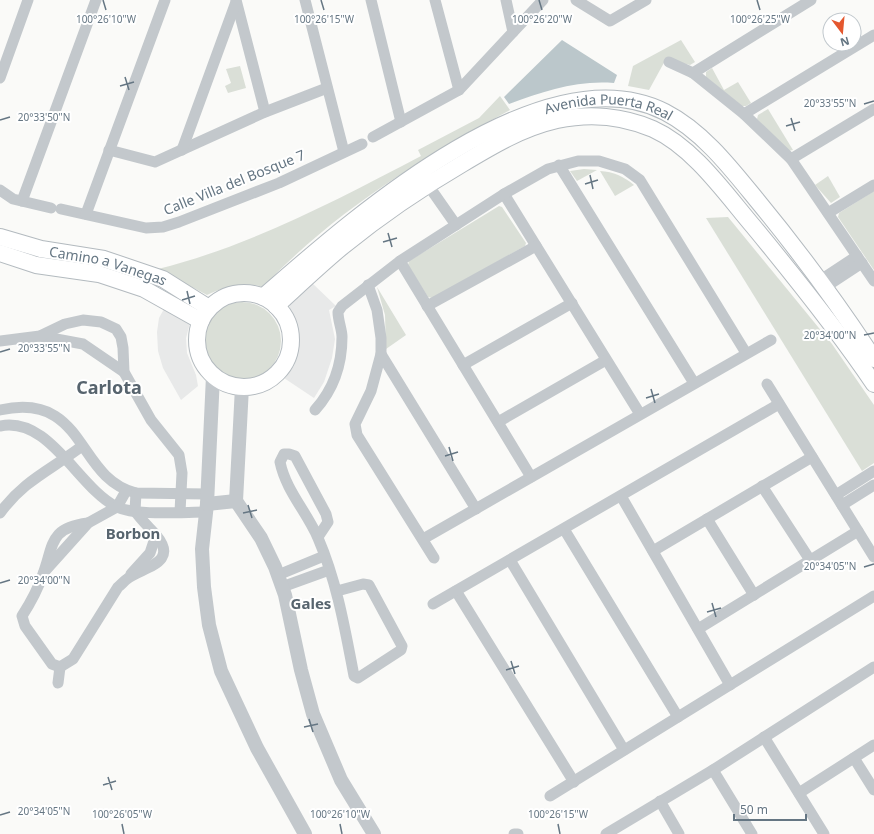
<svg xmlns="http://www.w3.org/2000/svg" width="874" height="834" viewBox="0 0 874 834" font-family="'Noto Sans',sans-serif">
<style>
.built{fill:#e8e9e9}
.green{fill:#dadfd7}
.water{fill:#bbc7cb}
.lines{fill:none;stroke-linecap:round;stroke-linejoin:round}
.secondary-casing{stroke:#b3babf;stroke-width:18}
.minor{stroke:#c3c8cc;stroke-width:11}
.tertiary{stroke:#c3c8cc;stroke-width:14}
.secondary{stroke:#fff;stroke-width:16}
.ticks{fill:none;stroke:#657683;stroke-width:1.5}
.labels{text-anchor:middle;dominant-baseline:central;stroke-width:4;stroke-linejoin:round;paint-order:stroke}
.street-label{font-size:14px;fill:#657683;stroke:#fff}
.neighbourhood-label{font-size:15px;font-weight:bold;fill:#57646e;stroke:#fff}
.district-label{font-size:18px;font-weight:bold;fill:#57646e;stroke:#fff}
.ticks-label{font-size:10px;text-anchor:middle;fill:#657683;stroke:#fff;stroke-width:4;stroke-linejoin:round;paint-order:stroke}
</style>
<rect width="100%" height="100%" fill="#fafaf8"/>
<!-- built -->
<g class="built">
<polygon points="312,283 336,306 329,310 335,339 332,358 324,382 314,398 284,378 294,366 298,352 299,339 289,305"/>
<polygon points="164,309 190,323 186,338 187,353 196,375 198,386 181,400 163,368 158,351 157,332 159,318"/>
</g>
<!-- green -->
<g class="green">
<polygon points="681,40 695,62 690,65 666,59 649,90 628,86 633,66"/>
<polygon points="240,66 246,88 228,93 225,86 231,83 226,69"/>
<polygon points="712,68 724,90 738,82 751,103 746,106 742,106 706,77 706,72"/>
<path d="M500,96L510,110C419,160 335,211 263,287C242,281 226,286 207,295L158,269C250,246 337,200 421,156L418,150L479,118Z"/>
<polygon points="768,109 793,150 788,151 757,119 758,115"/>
<polygon points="584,169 597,170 577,181 570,171"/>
<path d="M600,171C614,172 623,176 634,185L615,196Z"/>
<polygon points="828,176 840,197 831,203 815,185"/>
<polygon points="874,191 874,270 838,217 839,213"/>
<polygon points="499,206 502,207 526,243 525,246 432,298 428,297 408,265 409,261"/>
<polygon points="728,217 832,344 874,405 874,463 862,471 706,218"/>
<polygon points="377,287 406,335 386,349 385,315"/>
<circle cx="242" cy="341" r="39"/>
</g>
<!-- water -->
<path class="water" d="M562,40L617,75L614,83C577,80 544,91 509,104L504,97Z"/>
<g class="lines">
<!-- secondary casing -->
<g class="secondary-casing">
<g id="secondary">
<path id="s1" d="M0,237L41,249L104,259L163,279L209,308"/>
<polyline points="0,253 36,265 99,274 144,289 201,321"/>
<circle cx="244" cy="340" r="47"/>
<path id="s2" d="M263,297C350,221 542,49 665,112C702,131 730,167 756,199C798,250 838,304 874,359"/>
<path d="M276,306C298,286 320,265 343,246C380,216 421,188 462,164C492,146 522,128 557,120C589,113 623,116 653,129C693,147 725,193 753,226C795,277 837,329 874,384"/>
</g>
</g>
<!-- minor -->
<g class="minor">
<polyline points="236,0 265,112"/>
<polyline points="305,0 344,152"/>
<polyline points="371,0 401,122"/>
<polyline points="435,0 459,90"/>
<polyline points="506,0 513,32"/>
<polyline points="576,0 610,21 646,0"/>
<polyline points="669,62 693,73 744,114 791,159 874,281"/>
<polyline points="693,73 811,0"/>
<polyline points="0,78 28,0"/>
<polyline points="744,114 874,35"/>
<polyline points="373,137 459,90 543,0"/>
<polyline points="109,150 155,162 265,112 327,88"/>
<polyline points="182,150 236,2"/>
<polyline points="791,159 874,109"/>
<polyline points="559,165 694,383"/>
<polyline points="428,185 456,225"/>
<polyline points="0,190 13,199 51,208"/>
<polyline points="504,194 640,414"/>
<polyline points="22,201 96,0"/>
<polyline points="61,209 146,228 163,227 179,222 279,183 362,144"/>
<polyline points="828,213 874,185"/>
<polyline points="86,214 165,0"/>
<polyline points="400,261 531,477"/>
<polyline points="819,281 857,256"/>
<polyline points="368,285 377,310 381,338 381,354 371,391 355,424 357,435 434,558"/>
<polyline points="824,288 862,263"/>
<polyline points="427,306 536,246"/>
<polyline points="40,336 83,344 124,372"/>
<polyline points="0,341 40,336 65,324 83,320 101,322 116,329 121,337 123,348 124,372 151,420 179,455 182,473 180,512"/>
<polyline points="381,354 476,509"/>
<polyline points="463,365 572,303"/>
<polyline points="767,384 874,557"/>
<path d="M0,410C87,391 75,478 136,493L207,494"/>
<path d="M315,410C334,389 342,365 342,337C342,329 338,321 338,312L342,306L400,261L504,194L548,169L578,161H599L625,169L640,180L746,353"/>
<polyline points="498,422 606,360"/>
<path d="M0,426C50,416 78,488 117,507C136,516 183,512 206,512"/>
<polyline points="762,486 810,560"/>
<polyline points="836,495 874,471"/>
<polyline points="621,496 730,685"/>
<polyline points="842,505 874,485"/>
<path d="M0,513C24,480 51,470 82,446"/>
<polyline points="707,519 754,595"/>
<path d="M88,523C49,528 54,544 43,574C38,589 31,602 22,616L25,626L52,664L60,667L73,659L118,587C121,585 124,581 127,579C142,567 180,564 156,535C149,527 141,520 135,511L136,493"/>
<polyline points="564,529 678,717"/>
<path d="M318,537L328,522L326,514L295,456L289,454H284L280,462C286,491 307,512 318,538C337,582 345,629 354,676L358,678L401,650L402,646L369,585L363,584L337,591"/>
<polyline points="423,539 771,340"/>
<polyline points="653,551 812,457"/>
<polyline points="510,560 624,750"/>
<polyline points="44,572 88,523 117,507 126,491"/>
<polyline points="131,574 150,553 156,535"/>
<polyline points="278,575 324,556"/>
<polyline points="282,587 329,570"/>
<polyline points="456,591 574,782"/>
<polyline points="433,604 779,404"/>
<polyline points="698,629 858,531"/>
<polyline points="58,683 60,667"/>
<polyline points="764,737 824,834"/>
<polyline points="854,758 874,790"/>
<polyline points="713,770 752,834"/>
<polyline points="799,793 874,745"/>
<polyline points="550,796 874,596"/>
<polyline points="660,801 679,834"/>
<polyline points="514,834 518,834"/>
<polyline points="606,834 713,770 874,667"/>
</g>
<!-- tertiary -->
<g class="tertiary">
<polyline points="213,376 207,504 202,549 204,587 209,625 221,671 257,748 305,834"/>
<polyline points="242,387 236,501 261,538 275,567 285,595 301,670 313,714 341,780 374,834"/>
<polyline points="207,504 236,501"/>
</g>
<!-- secondary -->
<use href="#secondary" class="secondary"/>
</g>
<!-- ticks -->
<path class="ticks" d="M103,0L106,10M321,0L324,10M539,0L542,10M757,0L760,10M125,77L129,90M120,86L134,82M864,104L874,101M791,118L795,131M0,120L10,117M786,126L800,122M590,175L593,189M585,184L598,180M388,233L392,247M383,242L397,238M187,291L190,304M182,300L195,296M864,335L874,333M0,352L10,349M651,389L655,403M646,398L659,394M449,447L453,461M445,456L458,452M248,505L252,518M243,513L257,510M864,567L874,564M0,583L10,580M712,603L716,617M707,612L721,608M511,661L515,674M506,670L519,666M309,719L313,732M304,727L318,724M108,777L112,790M103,785L116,781M0,815L10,812M122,824L124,834M340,824L342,834M558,824L560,834"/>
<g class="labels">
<!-- street labels -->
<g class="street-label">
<text stroke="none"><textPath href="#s2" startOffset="407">Avenida Puerta Real</textPath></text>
<text transform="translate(234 182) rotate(-22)">Calle Villa del Bosque 7</text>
<text stroke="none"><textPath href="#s1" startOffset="112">Camino a Vanegas</textPath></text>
</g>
<!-- neighbourhood labels -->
<g class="neighbourhood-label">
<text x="133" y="533">Borbon</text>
<text x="311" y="603">Gales</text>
</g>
<!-- district labels -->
<g class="district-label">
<text x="109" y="387">Carlota</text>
</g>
</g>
<g class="ticks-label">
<text x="106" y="23">100°26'10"W</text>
<text x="324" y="23">100°26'15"W</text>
<text x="542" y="23">100°26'20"W</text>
<text x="760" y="23">100°26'25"W</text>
<text x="830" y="107">20°33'55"N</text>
<text x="44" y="121">20°33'50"N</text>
<text x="830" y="339">20°34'00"N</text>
<text x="44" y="352">20°33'55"N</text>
<text x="830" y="570">20°34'05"N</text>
<text x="44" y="584">20°34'00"N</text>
<text x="44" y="815">20°34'05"N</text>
<text x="122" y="818">100°26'05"W</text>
<text x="340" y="818">100°26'10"W</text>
<text x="558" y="818">100°26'15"W</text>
</g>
<!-- north arrow -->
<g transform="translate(842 32) rotate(164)"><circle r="19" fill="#ffffff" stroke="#c1c8cd"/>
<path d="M0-3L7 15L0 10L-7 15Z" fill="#e4572e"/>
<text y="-6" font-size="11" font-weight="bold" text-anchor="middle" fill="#657683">N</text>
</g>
<!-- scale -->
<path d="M734 814v6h72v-6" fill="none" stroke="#657683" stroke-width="2"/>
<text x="740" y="814" font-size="12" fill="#657683" stroke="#ffffff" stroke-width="3" paint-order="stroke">50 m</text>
</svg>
